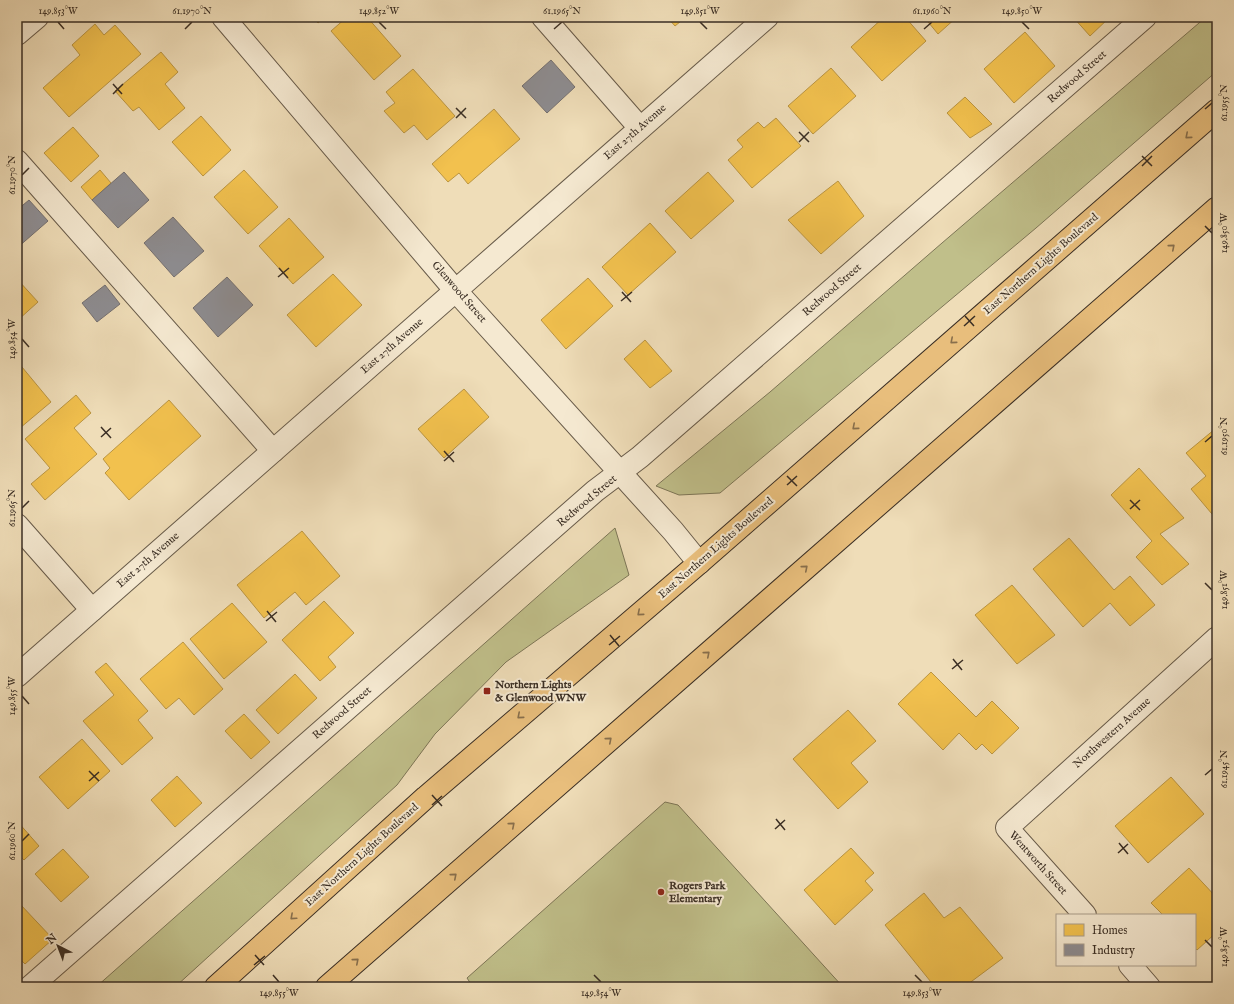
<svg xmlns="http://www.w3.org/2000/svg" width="1234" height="1004" viewBox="0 0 1234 1004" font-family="'IM FELL English',serif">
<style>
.green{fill:#c0bf8a;stroke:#7d7657}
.homes{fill:#f2c14e;stroke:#bb9541}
.industry{fill:#8d8d92;stroke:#747071}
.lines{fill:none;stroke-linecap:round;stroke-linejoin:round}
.minor-casing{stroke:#675a49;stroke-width:24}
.major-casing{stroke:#3a2e24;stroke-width:24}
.minor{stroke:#f5e9d1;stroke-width:22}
.major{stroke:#e8be7c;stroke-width:22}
.oneway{stroke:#886f4c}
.ticks{fill:none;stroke:#3a2e24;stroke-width:1.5}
.poi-dot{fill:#8f2418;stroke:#f5e9d1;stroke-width:1.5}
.labels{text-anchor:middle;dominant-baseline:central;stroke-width:4;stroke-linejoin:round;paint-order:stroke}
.street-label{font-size:11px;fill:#3a2e24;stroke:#f5e9d1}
.poi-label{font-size:11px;font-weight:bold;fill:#3a2e24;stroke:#f5e9d1;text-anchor:start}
.neatline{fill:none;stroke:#3a2e24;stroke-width:1.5}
.ticks-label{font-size:10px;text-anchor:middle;fill:#3a2e24}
</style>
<rect width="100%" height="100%" fill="#efddb8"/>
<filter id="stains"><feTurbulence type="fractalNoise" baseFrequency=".005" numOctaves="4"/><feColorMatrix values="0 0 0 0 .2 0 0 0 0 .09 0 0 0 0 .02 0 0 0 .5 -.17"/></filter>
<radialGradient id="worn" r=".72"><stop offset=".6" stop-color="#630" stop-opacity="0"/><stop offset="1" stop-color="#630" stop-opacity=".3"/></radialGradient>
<!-- green -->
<g class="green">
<polygon points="1206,17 1217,17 1217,71 1036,228 720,493 679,495 656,486 770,392 942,243"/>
<polygon points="615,528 629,575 506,662 435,734 397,785 175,987 96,987"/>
<polygon points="665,802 678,805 843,987 473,987 467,978"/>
</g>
<!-- homes -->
<g class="homes">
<polygon points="313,17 325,17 318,23"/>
<polygon points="347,17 367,17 401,56 374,80 331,31"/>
<polygon points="667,17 686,17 675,26"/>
<polygon points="884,17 905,17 926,41 882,81 851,47"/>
<polygon points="924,17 957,17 938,34"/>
<polygon points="1073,17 1110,17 1090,36"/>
<polygon points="95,24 104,35 115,25 141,54 69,117 43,88 80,55 72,45"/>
<polygon points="1025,32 1055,66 1014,103 984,69"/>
<polygon points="161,52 178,72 165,84 185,108 159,130 139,107 133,111 115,91"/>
<polygon points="831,68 856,96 813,134 788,106"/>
<polygon points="413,69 455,116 427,140 414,125 404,133 384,111 395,103 386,92"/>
<polygon points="965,97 992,124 970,138 947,113"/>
<polygon points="494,109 520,139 468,184 459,173 448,182 432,164"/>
<polygon points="201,116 231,150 203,176 172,142"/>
<polygon points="776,118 801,146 752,188 728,160 743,147 737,140 758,122 764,128"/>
<polygon points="73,127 99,156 71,182 44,153"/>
<polygon points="100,170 111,183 92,200 81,187"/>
<polygon points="244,170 278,207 248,234 214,197"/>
<polygon points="708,172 734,201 691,239 665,211"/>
<polygon points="838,181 864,216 821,254 788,220"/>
<polygon points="289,218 324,257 293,284 259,246"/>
<polygon points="650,223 676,252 628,295 602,267"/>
<polygon points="333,274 362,305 316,347 287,315"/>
<polygon points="588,278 613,306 566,349 541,320"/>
<polygon points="17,280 18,280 38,302 18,320 17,318"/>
<polygon points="645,340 672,371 650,388 624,359"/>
<polygon points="17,361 51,402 20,428 17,425"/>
<polygon points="464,389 489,417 444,458 418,429"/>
<polygon points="76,395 91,413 74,428 97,454 45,500 31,484 50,468 25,439"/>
<polygon points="169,400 201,436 129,500 105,473 110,468 103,459"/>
<polygon points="1215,429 1217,431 1217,520 1191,489 1206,476 1186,453"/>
<polygon points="1139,468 1184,518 1160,534 1189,564 1162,585 1136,557 1152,541 1111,495"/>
<polygon points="302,531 340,576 306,605 295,592 264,618 237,585"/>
<polygon points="1069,538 1114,590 1130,576 1155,605 1130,626 1110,603 1083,627 1033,569"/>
<polygon points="1012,585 1055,635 1017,664 975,615"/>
<polygon points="324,601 354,633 328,657 336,667 320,681 282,640"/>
<polygon points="232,603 267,642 224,679 190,639"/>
<polygon points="183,642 223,689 194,715 179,698 166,709 140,679"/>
<polygon points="106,663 148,711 138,720 153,738 122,765 83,721 114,695 95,672"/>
<polygon points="931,672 976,717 992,701 1019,728 992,754 982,744 976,750 959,733 943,750 898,704"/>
<polygon points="295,674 317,698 278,734 256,710"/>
<polygon points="848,710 876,741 851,763 868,782 838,809 793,759"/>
<polygon points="244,714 270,742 251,759 225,731"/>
<polygon points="82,739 110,771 68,809 39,777"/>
<polygon points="177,776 202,803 175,827 151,800"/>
<polygon points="1171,777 1204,814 1148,863 1115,826"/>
<polygon points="17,821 39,846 24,860 17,853"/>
<polygon points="851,848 874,873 865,881 873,890 835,925 804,890"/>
<polygon points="63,849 89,877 61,902 35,874"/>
<polygon points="1189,868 1217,898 1217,932 1197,950 1195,948 1195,915 1163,915 1151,903"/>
<polygon points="924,893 944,918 960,907 1003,958 964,987 935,987 885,925"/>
<polygon points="20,904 53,939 25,964 17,956 17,907"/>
</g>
<!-- industry -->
<g class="industry">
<polygon points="551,60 575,87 547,113 522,86"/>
<polygon points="124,172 149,200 118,228 92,200"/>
<polygon points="29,200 48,221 17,248 17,210"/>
<polygon points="173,217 204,251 174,277 144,243"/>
<polygon points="227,277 253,305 218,337 193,308"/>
<polygon points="105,285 120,304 97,322 82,303"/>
</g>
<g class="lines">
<!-- minor casing -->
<g class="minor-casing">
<g id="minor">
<polyline points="223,17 455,290 673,531 699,563"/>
<polyline points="543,17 640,128"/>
<polyline points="17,34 37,17"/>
<polyline points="17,161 273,451"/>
<polyline points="17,525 92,610"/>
<polyline points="17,676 767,17"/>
<polyline points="1085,915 1007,828 1217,638"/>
<polyline points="1130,965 1149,987"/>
<polyline points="30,987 595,491 640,457 1145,17"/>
</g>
</g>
<!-- major casing -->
<g class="major-casing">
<g id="major">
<polyline points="216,987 426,797 699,563 1217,110"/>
<polyline points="327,987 1217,208"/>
</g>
</g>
<!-- minor -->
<use href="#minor" class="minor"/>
<!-- major -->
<use href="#major" class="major"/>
</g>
<!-- one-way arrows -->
<defs><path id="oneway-chevron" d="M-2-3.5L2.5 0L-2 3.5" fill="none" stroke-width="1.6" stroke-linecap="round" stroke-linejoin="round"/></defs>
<g class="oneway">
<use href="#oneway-chevron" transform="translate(1188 136) rotate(139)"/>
<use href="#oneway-chevron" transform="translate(1172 247) rotate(-41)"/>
<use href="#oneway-chevron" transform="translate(953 341) rotate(139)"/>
<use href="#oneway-chevron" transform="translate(855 427) rotate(139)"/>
<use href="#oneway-chevron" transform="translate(805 568) rotate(-41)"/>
<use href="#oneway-chevron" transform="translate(640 613) rotate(139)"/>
<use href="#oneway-chevron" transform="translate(707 654) rotate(-41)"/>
<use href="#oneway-chevron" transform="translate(520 716) rotate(139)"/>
<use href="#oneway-chevron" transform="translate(609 740) rotate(-41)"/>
<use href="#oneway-chevron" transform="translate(512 825) rotate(-41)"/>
<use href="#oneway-chevron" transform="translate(454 876) rotate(-41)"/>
<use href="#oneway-chevron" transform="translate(293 917) rotate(138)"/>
<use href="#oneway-chevron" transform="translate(356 961) rotate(-41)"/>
</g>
<!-- ticks -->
<path class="ticks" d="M58,22L64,29M379,22L386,29M700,22L707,29M1022,22L1029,29M185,29L192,22M554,29L562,22M924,29L932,22M113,84L122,94M113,94L123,84M456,108L466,118M1205,109L1212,103M456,118L466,108M799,132L809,142M799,142L809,132M1142,156L1152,166M1142,166L1152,156M22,175L29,168M1205,226L1212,233M279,268L288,278M278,277L289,268M622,292L631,302M621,301L632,292M965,316L974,326M964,326L975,316M22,339L29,347M101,427L111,438M101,437L111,428M1205,442L1212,436M444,451L454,462M444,461L454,452M787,476L797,486M787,485L797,476M1130,500L1140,510M22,508L29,501M1130,509L1140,500M1205,583L1212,590M267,611L276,622M266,621L277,612M610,635L619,646M609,645L620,636M953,659L962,670M952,669L963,660M22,696L29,704M89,771L99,781M1205,775L1212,769M89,781L99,772M432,795L442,806M432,805L442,796M776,819L785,830M775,829L785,820M22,841L29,834M1119,843L1128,854M1118,853L1128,844M1205,940L1212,947M255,955L264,965M254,965L265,956M273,975L279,982M594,975L601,982M915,975L922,982"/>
<!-- markers -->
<g class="poi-dot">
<rect x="483" y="687" width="8" height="8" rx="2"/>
<circle cx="661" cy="892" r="4"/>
</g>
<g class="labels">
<!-- street labels -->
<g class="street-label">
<text transform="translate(1077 77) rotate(-41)">Redwood Street</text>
<text transform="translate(635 132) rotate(-41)">East 27th Avenue</text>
<text transform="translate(1041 264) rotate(-41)">East Northern Lights Boulevard</text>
<text transform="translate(832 290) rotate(-41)">Redwood Street</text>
<text transform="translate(459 292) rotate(49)">Glenwood Street</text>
<text transform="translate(392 346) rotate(-41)">East 27th Avenue</text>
<text transform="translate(587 501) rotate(-40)">Redwood Street</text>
<text transform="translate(716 548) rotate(-41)">East Northern Lights Boulevard</text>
<text transform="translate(148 560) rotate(-41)">East 27th Avenue</text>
<text transform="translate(342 713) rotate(-41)">Redwood Street</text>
<text transform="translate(1112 733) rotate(-42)">Northwestern Avenue</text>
<text transform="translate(362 855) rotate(-42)">East Northern Lights Boulevard</text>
<text transform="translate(1038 863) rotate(48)">Wentworth Street</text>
</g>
<!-- poi labels -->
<g class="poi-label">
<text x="495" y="685">Northern Lights<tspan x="495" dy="13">&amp; Glenwood WNW</tspan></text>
<text x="669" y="886">Rogers Park<tspan x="669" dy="13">Elementary</tspan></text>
</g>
</g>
<!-- margin -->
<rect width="1234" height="1004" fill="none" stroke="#efddb8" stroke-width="44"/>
<!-- legend -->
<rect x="1056" y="914" width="140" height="52" fill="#f5e9d1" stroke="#aa9e8c"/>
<rect x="1064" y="924" width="20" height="12" fill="#f2c14e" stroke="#aa9e8c"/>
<text x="1092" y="934" font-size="12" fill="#3a2e24">Homes</text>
<rect x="1064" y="944" width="20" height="12" fill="#8d8d92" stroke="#aa9e8c"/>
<text x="1092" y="954" font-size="12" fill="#3a2e24">Industry</text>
<!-- north arrow -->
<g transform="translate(58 946) rotate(318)" stroke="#f5e9d1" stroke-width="3" paint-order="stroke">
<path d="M0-3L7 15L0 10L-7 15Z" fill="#3a2e24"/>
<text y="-6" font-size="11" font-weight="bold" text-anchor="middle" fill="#3a2e24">N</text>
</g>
<rect x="22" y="22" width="1190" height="960" class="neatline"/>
<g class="ticks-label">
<text x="58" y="14">149.853°W</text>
<text x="192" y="14">61.1970°N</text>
<text x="379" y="14">149.852°W</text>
<text x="562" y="14">61.1965°N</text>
<text x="700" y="14">149.851°W</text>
<text x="932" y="14">61.1960°N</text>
<text x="1022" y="14">149.850°W</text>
<text transform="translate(1223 103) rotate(-90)" y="4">61.1955°N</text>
<text transform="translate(11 175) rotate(-90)" y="4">61.1970°N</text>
<text transform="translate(1223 233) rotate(-90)" y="4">149.850°W</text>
<text transform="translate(11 339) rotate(-90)" y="4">149.854°W</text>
<text transform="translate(1223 436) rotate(-90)" y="4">61.1950°N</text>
<text transform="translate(11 508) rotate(-90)" y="4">61.1965°N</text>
<text transform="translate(1223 590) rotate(-90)" y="4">149.851°W</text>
<text transform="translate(11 696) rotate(-90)" y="4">149.855°W</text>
<text transform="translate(1223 769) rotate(-90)" y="4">61.1945°N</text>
<text transform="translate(11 841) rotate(-90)" y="4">61.1960°N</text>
<text transform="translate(1223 947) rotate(-90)" y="4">149.852°W</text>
<text x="279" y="996">149.855°W</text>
<text x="601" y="996">149.854°W</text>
<text x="922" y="996">149.853°W</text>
</g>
<rect width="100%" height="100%" filter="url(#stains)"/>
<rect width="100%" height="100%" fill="url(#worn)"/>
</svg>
